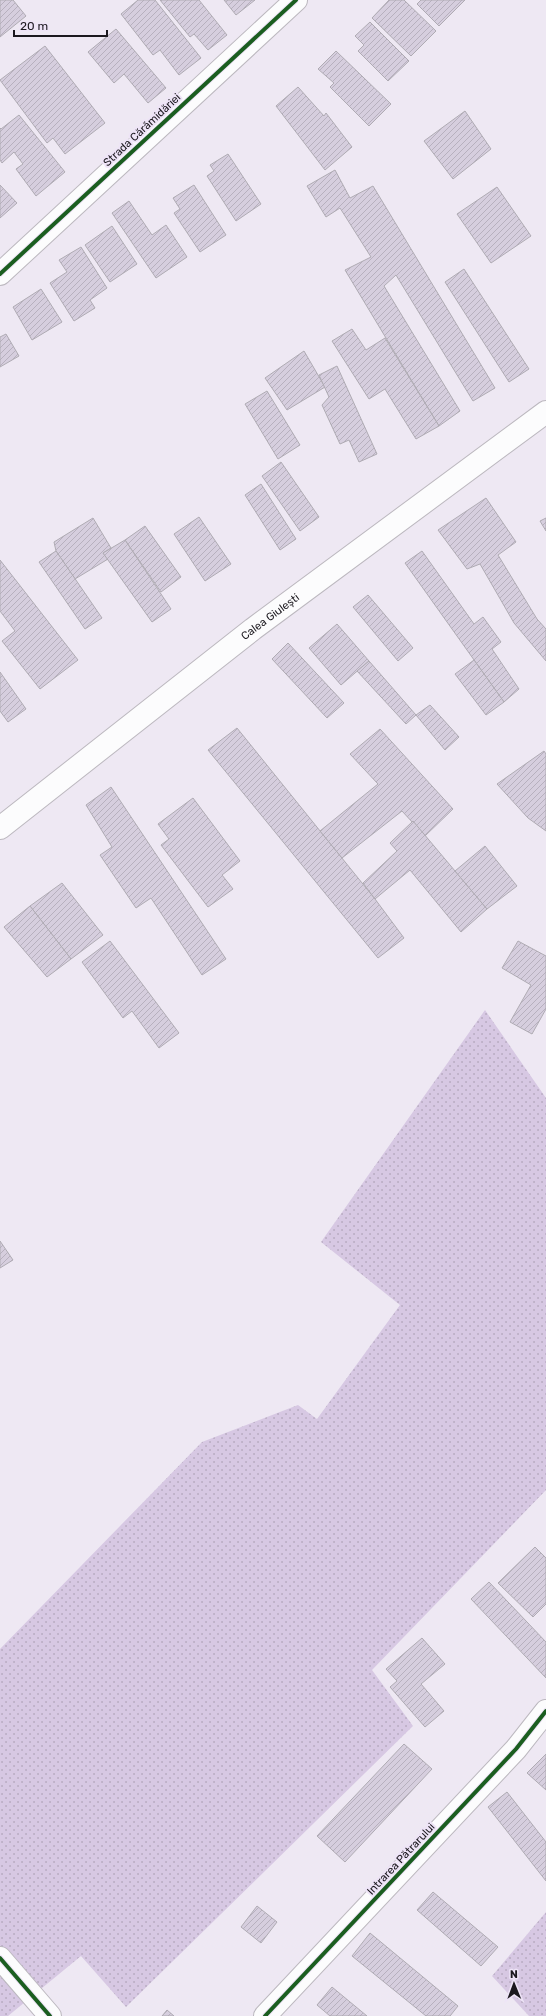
<svg xmlns="http://www.w3.org/2000/svg" width="546" height="2016" viewBox="0 0 546 2016" font-family="Rubik,sans-serif">
<style>
.grass{fill:url(#grass-dots)}
.building{fill:url(#building-hatch);stroke:#afabb3}
.lines{fill:none;stroke-linecap:round;stroke-linejoin:round}
.street-casing{stroke:#bcb8bf;stroke-width:24}
.secondary-casing{stroke:#bcb8bf;stroke-width:24}
.street{stroke:#fcfcfd;stroke-width:22}
.secondary{stroke:#fcfcfd;stroke-width:22}
.cycleway-casing{stroke:#eee4f7;stroke-width:6}
.cycleway{stroke:#1b5e20;stroke-width:4}
.labels{text-anchor:middle;dominant-baseline:central;stroke-width:4;stroke-linejoin:round;paint-order:stroke}
.street-label{font-size:11px;fill:#1b181e;stroke:#eee4f7}
</style>
<defs>
<pattern id="grass-dots" width="8" height="8" patternUnits="userSpaceOnUse"><rect width="8" height="8" fill="#d7c8e3"/><path d="M2 2h.1M6 6h.1" fill="none" stroke="#b8abc2" stroke-width="1.8" stroke-linecap="round"/></pattern>
<pattern id="building-hatch" width="6" height="6" patternUnits="userSpaceOnUse"><rect width="6" height="6" fill="#d6cede"/><path d="M-1 1l2-2M0 6l6-6M5 7l2-2" fill="none" stroke="#b7b0be"/></pattern>
</defs>
<rect width="100%" height="100%" fill="#eee8f3"/>
<!-- grass -->
<g class="grass">
<polygon points="485,1010 546,1098 546,1490 372,1670 413,1726 126,2007 81,1956 8,2016 0,2016 0,1649 202,1442 298,1405 317,1419 400,1305 321,1242"/>
<polygon points="546,1912 546,2016 529,2016 492,1976"/>
</g>
<!-- building -->
<g class="building">
<polygon points="0,0 13,0 26,16 0,37"/>
<polygon points="138,0 155,0 201,58 179,75 160,50 153,55 121,14"/>
<polygon points="160,0 199,0 227,35 208,50 194,34 190,37"/>
<polygon points="224,0 255,0 236,15"/>
<polygon points="389,0 404,0 436,31 411,56 372,18"/>
<polygon points="421,0 465,0 439,26 417,4"/>
<polygon points="370,22 409,61 388,81 358,51 364,45 355,36"/>
<polygon points="116,29 166,88 148,103 124,74 114,83 88,52"/>
<polygon points="45,46 105,123 65,154 53,138 47,143 0,80"/>
<polygon points="336,51 391,104 369,126 330,87 334,83 318,69"/>
<polygon points="298,87 324,116 326,113 352,147 325,170 276,106"/>
<polygon points="465,111 491,149 453,179 424,141"/>
<polygon points="19,115 65,172 36,196 16,169 23,164 14,152 2,163 0,160 0,128 1,129"/>
<polygon points="228,154 261,204 236,221 207,176 214,171 210,165"/>
<polygon points="335,170 350,198 373,186 495,388 473,401 396,275 384,286 460,411 439,426 345,270 371,257 340,208 326,217 307,186"/>
<polygon points="0,185 17,203 0,218"/>
<polygon points="194,185 226,235 200,252 174,213 180,209 173,198"/>
<polygon points="497,187 531,236 491,263 457,214"/>
<polygon points="129,201 152,235 166,225 187,257 156,278 112,213"/>
<polygon points="112,226 137,264 110,282 85,245"/>
<polygon points="81,247 107,288 90,300 95,308 74,321 50,283 67,272 59,260"/>
<polygon points="464,269 529,369 509,382 445,282"/>
<polygon points="41,289 62,322 32,340 13,307"/>
<polygon points="352,329 366,350 385,338 439,426 416,439 385,389 369,399 332,341"/>
<polygon points="6,334 19,356 0,367 0,337"/>
<polygon points="304,351 325,387 287,410 265,378"/>
<polygon points="337,366 377,454 359,462 349,440 340,444 322,405 329,397 319,375"/>
<polygon points="267,391 300,445 278,459 245,404"/>
<polygon points="281,462 319,517 300,531 262,476"/>
<polygon points="261,484 296,539 280,550 245,495"/>
<polygon points="486,498 516,542 498,555 537,619 546,629 546,661 514,623 480,564 467,569 438,530"/>
<polygon points="199,517 231,564 205,581 174,534"/>
<polygon points="93,518 111,548 103,553 108,559 75,579 56,551 54,542"/>
<polygon points="546,518 546,531 540,521"/>
<polygon points="145,526 181,577 161,592 125,540"/>
<polygon points="125,540 171,609 152,622 103,553"/>
<polygon points="56,551 102,618 85,629 39,562"/>
<polygon points="422,551 474,624 483,617 501,642 492,649 519,689 504,702 405,563"/>
<polygon points="0,560 78,660 40,689 2,641 15,631 0,611"/>
<polygon points="368,595 413,648 398,661 353,607"/>
<polygon points="337,624 369,661 341,685 309,648"/>
<polygon points="288,643 344,703 327,718 272,659"/>
<polygon points="474,660 504,702 486,715 455,674"/>
<polygon points="369,661 416,715 406,724 357,671"/>
<polygon points="0,672 26,709 8,722 0,711"/>
<polygon points="430,705 459,737 445,750 416,715"/>
<polygon points="237,728 375,899 404,938 378,958 208,750"/>
<polygon points="380,729 453,809 425,836 402,811 342,858 320,831 378,784 350,754"/>
<polygon points="544,751 546,754 546,831 528,818 497,784"/>
<polygon points="111,787 226,959 202,975 151,898 136,908 100,855 112,847 86,805"/>
<polygon points="193,798 240,861 222,875 233,889 208,907 161,845 169,839 158,824"/>
<polygon points="413,821 487,909 461,932 410,870 375,899 363,883 397,851 390,843"/>
<polygon points="485,846 517,886 487,909 455,871"/>
<polygon points="62,883 103,935 71,959 30,906"/>
<polygon points="30,906 71,959 47,977 4,927"/>
<polygon points="110,941 179,1033 159,1048 132,1011 123,1018 82,962"/>
<polygon points="518,941 546,956 546,1009 532,1034 510,1022 531,985 502,968"/>
<polygon points="0,1241 13,1260 0,1268"/>
<polygon points="535,1547 546,1558 546,1604 533,1617 498,1583"/>
<polygon points="489,1582 546,1642 546,1678 471,1599"/>
<polygon points="422,1638 445,1664 421,1684 444,1711 425,1727 390,1687 397,1681 386,1669"/>
<polygon points="404,1744 432,1769 345,1862 317,1836"/>
<polygon points="546,1754 546,1790 527,1773"/>
<polygon points="507,1792 546,1842 546,1881 488,1807"/>
<polygon points="433,1892 498,1947 481,1966 417,1910"/>
<polygon points="257,1906 277,1922 261,1943 241,1927"/>
<polygon points="370,1933 458,2006 450,2016 426,2016 352,1956"/>
<polygon points="332,1987 367,2016 330,2016 317,2005"/>
<polygon points="167,2010 174,2016 162,2016"/>
</g>
<g class="lines">
<!-- street casing -->
<g class="street-casing">
<g id="street">
<polyline points="0,274 296,0"/>
<polyline points="0,1958 50,2016"/>
<polyline points="265,2016 516,1749 546,1711"/>
</g>
</g>
<!-- secondary casing -->
<g class="secondary-casing">
<g id="secondary">
<path id="s1" d="M0,828L253,629L546,412"/>
</g>
</g>
<!-- street -->
<use href="#street" class="street"/>
<!-- secondary -->
<use href="#secondary" class="secondary"/>
<!-- cycleway casing -->
<g class="cycleway-casing">
<g id="cycleway">
<polyline points="0,274 296,0"/>
<polyline points="0,1958 50,2016"/>
<polyline points="265,2016 516,1749 546,1711"/>
</g>
</g>
<!-- cycleway -->
<use href="#cycleway" class="cycleway"/>
</g>
<g class="labels">
<!-- street labels -->
<g class="street-label">
<text transform="translate(142 130) rotate(-43)">Strada Cărămidăriei</text>
<text stroke="none"><textPath href="#s1" startOffset="343">Calea Giulești</textPath></text>
<text transform="translate(401 1859) rotate(-47)">Intrarea Pătrarului</text>
</g>
</g>
<!-- north arrow -->
<g transform="translate(514 1984) rotate(359)" stroke="#eee4f7" stroke-width="3" paint-order="stroke">
<path d="M0-3L7 15L0 10L-7 15Z" fill="#1b181e"/>
<text y="-6" font-size="11" font-weight="bold" text-anchor="middle" fill="#1b181e">N</text>
</g>
<!-- scale -->
<path d="M14 30v6h93v-6" fill="none" stroke="#1b181e" stroke-width="2"/>
<text x="20" y="30" font-size="12" fill="#1b181e" stroke="#eee4f7" stroke-width="3" paint-order="stroke">20 m</text>
</svg>
